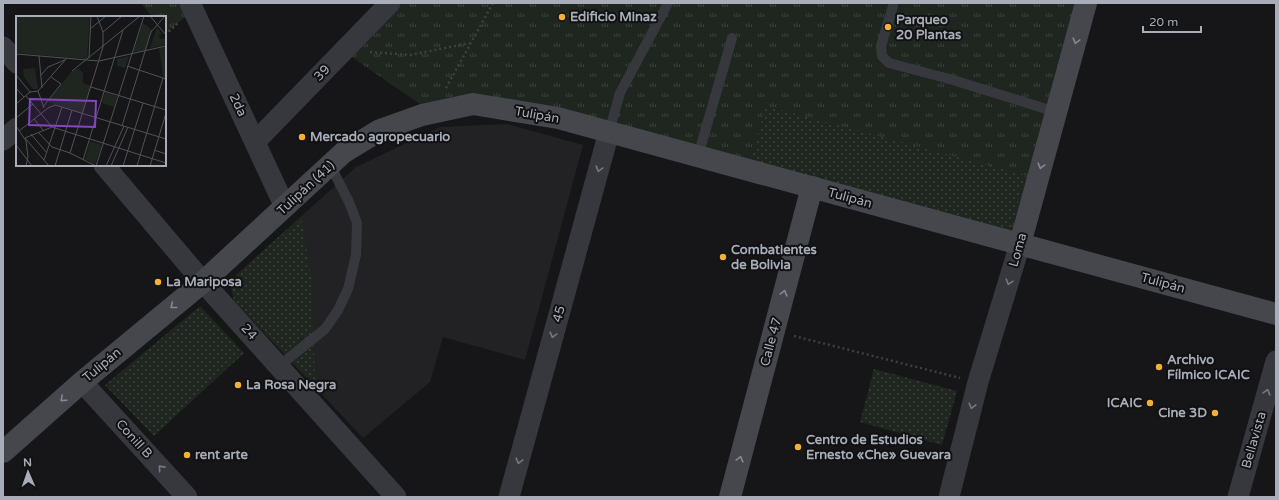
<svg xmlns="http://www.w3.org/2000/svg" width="1279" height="500" viewBox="0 0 1279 500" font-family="'Varela Round',sans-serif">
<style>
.built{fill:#222225}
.grass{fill:url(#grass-tufts)}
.park{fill:url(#park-dots)}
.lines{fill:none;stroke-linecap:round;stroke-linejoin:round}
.path{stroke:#3d3f44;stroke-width:2.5;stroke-dasharray:2 3;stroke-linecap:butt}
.lane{stroke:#37383d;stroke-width:10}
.street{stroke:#37383d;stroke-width:21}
.secondary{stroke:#45474d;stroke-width:22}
.oneway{stroke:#858993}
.oneway2{stroke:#757881}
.poi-dot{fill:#f2b134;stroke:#111113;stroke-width:1.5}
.labels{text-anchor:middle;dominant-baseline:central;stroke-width:4;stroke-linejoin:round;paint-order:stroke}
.poi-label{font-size:13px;font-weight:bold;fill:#a8adb8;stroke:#111113;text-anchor:start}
.street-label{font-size:13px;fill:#a8adb8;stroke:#111113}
.inset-road{fill:none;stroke:#505258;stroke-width:1}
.view{fill:#8446be;fill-opacity:0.15;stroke:#8446be;stroke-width:2}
.inset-edge{fill:none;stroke:#a8adb8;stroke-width:2}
</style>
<defs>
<pattern id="grass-tufts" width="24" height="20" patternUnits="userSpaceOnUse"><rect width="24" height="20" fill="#1e261f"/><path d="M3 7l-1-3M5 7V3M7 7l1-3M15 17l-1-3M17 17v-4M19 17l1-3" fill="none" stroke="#3c433d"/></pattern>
<pattern id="park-dots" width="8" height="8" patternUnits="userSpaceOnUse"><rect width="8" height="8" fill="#1e261f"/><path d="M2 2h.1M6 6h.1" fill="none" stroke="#3c433d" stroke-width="1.8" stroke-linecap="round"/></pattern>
</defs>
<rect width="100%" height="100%" fill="#161618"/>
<!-- built -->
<polygon class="built" points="507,124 583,145 525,360 443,337 430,382 363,438 234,301 231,286 236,275 356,167 440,127"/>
<!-- grass -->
<g class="grass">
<polygon points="141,3 190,3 193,10 165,34 165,17 152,17"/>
<polygon points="390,3 1086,3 1020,244 558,118 433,113 343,51"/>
</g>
<!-- park -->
<g class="park">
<polygon points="766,106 1025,175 1011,230 751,161"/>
<polygon points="301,217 312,283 315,386 234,301 231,286 236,275"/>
<polygon points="200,306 244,353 154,436 105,385"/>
<polygon points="874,369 957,391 942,445 860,422"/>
</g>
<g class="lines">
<!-- path -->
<g class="path">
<polyline points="165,35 178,23"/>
<polyline points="370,52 410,55 470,43"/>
<polyline points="446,88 493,3"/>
<polyline points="794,336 960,378"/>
</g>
<!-- lane -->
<g class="lane">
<polyline points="893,6 881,46 882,56 889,63 953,80 1056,112"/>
<polyline points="609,132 620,93 668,3"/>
<polyline points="698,156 732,38"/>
<polyline points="279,366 325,329 338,310 348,289 356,255 357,223 349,202 330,165"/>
</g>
<!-- street -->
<g class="street">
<polyline points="190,3 285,207"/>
<polyline points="3,47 17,63"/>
<polyline points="3,140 17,128"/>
<polyline points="255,142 390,3"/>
<polyline points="104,165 203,282 396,497"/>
<polyline points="82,382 187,497"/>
<polyline points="509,497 609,132"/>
<polyline points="949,497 978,382 1020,244"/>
<polyline points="1238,497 1276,361"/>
</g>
<!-- secondary -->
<g class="secondary">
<polyline points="1020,244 1086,3"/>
<polyline points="3,452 82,382 203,282 344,152 380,130 422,115 473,104 558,118 1276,314"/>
<polyline points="730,497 812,187"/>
</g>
</g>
<!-- one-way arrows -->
<defs><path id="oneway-chevron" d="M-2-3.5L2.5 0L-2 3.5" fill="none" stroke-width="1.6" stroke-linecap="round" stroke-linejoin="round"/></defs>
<g class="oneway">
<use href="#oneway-chevron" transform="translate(1076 41) rotate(105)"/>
<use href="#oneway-chevron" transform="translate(1041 166) rotate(105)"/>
<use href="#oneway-chevron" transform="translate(784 293) rotate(-75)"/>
<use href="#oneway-chevron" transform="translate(173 306) rotate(141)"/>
<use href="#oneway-chevron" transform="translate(63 399) rotate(138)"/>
<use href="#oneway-chevron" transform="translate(740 459) rotate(-75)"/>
</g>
<g class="oneway2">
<use href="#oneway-chevron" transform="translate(599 169) rotate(105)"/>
<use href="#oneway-chevron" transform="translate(1009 282) rotate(107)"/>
<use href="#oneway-chevron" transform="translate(553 335) rotate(105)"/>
<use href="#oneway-chevron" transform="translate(1267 392) rotate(-74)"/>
<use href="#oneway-chevron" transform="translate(972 406) rotate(104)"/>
<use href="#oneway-chevron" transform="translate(519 461) rotate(105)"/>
<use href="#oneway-chevron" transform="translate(161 468) rotate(-132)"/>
</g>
<!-- markers -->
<g class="poi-dot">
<circle cx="562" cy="17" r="4"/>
<circle cx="888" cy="27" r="4"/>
<circle cx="302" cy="137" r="4"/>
<circle cx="723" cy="257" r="4"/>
<circle cx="158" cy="282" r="4"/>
<circle cx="1159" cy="367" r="4"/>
<circle cx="238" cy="385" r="4"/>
<circle cx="1150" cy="403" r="4"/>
<circle cx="1215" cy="413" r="4"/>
<circle cx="798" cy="447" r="4"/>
<circle cx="187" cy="455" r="4"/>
</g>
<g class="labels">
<!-- poi labels -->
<g class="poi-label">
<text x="570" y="17">Edificio Minaz</text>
<text x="896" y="20">Parqueo<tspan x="896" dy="15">20 Plantas</tspan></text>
<text x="310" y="137">Mercado agropecuario</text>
<text x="731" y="250">Combatientes<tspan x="731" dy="15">de Bolivia</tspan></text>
<text x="166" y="282">La Mariposa</text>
<text x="1167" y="360">Archivo<tspan x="1167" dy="15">Fílmico ICAIC</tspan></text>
<text x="246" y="385">La Rosa Negra</text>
<text x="1142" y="403" text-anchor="end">ICAIC</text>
<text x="1207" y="413" text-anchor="end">Cine 3D</text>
<text x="806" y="440">Centro de Estudios<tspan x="806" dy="15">Ernesto «Che» Guevara</tspan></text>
<text x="195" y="455">rent arte</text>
</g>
<!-- street labels -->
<g class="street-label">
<text transform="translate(322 73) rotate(-46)">39</text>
<text transform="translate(238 105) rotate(65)">2da</text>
<text transform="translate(537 115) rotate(10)">Tulipán</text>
<text transform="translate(306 188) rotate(-43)">Tulipán (41)</text>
<text transform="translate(850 198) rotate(15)">Tulipán</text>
<text transform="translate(1018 250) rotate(-74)">Loma</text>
<text transform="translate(1163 283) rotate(15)">Tulipán</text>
<text transform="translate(559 314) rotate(-75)">45</text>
<text transform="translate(249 332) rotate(48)">24</text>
<text transform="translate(771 342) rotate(-75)">Calle 47</text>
<text transform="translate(102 365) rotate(-40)">Tulipán</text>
<text transform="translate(134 439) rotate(48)">Conill B</text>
<text transform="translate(1254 440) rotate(-74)">Bellavista</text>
</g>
</g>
<!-- overview -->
<g transform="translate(16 16)">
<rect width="150" height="150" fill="#161618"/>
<path d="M150,31V62L147,61L143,32ZM113,40L109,52L101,50V43ZM62,52L67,57V67L75,70L67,97L32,86L55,56ZM74,125L86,129L79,148L69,143Z" fill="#1e261f"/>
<path d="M0,0H74L71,43L0,37ZM19,52L22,73H17L8,61L7,53Z" fill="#1e261f"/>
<path d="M127,7L136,14L129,34L117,36Z" fill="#1e261f"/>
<path d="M141,11L146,18L143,19L144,23L150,22V29L134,32ZM89,76L101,80L98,91L86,87Z" fill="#1e261f"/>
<path class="inset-road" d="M134,0L150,19M74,13L90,0M87,16L106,0M0,38L83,45L150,30M23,40L26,72M73,42L75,0M111,50L150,63M56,55L124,0M0,59L14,76M25,59L32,51L49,44M75,71L150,94M0,72L8,81M22,75L51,42M22,75L28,92M10,80L36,111M0,88L14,76L22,75M27,91L45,68L35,61M0,102L17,88M18,103L27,114M0,110L10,125L12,141L10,150M106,110L135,16L149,0M3,115L32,92L39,89L150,123M22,116L36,131L54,137L80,150M15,118L31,137M0,129L16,150M138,134L150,138M54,137L87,31V16L81,0M28,144L46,91M67,144L107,14M33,150L9,122L36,111L150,147M39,150L56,94M80,150L128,0M90,150L108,110M95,150L112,111M107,150L127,87M121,150L147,62M134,150L150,97"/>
<path class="view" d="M14,83L80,85L79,111L13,109Z"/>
<rect width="150" height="150" class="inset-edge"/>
</g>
<!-- border -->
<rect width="1279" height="500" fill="none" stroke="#a8adb8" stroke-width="8"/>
<!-- north arrow -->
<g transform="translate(28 472) rotate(358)" stroke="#111113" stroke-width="3" paint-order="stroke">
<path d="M0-3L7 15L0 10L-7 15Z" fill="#a8adb8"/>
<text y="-6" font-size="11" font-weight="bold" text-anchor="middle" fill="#a8adb8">N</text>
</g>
<!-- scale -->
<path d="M1143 26v6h58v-6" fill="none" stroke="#a8adb8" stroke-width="2"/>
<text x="1149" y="26" font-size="12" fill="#a8adb8" stroke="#111113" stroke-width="3" paint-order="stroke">20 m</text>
</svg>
